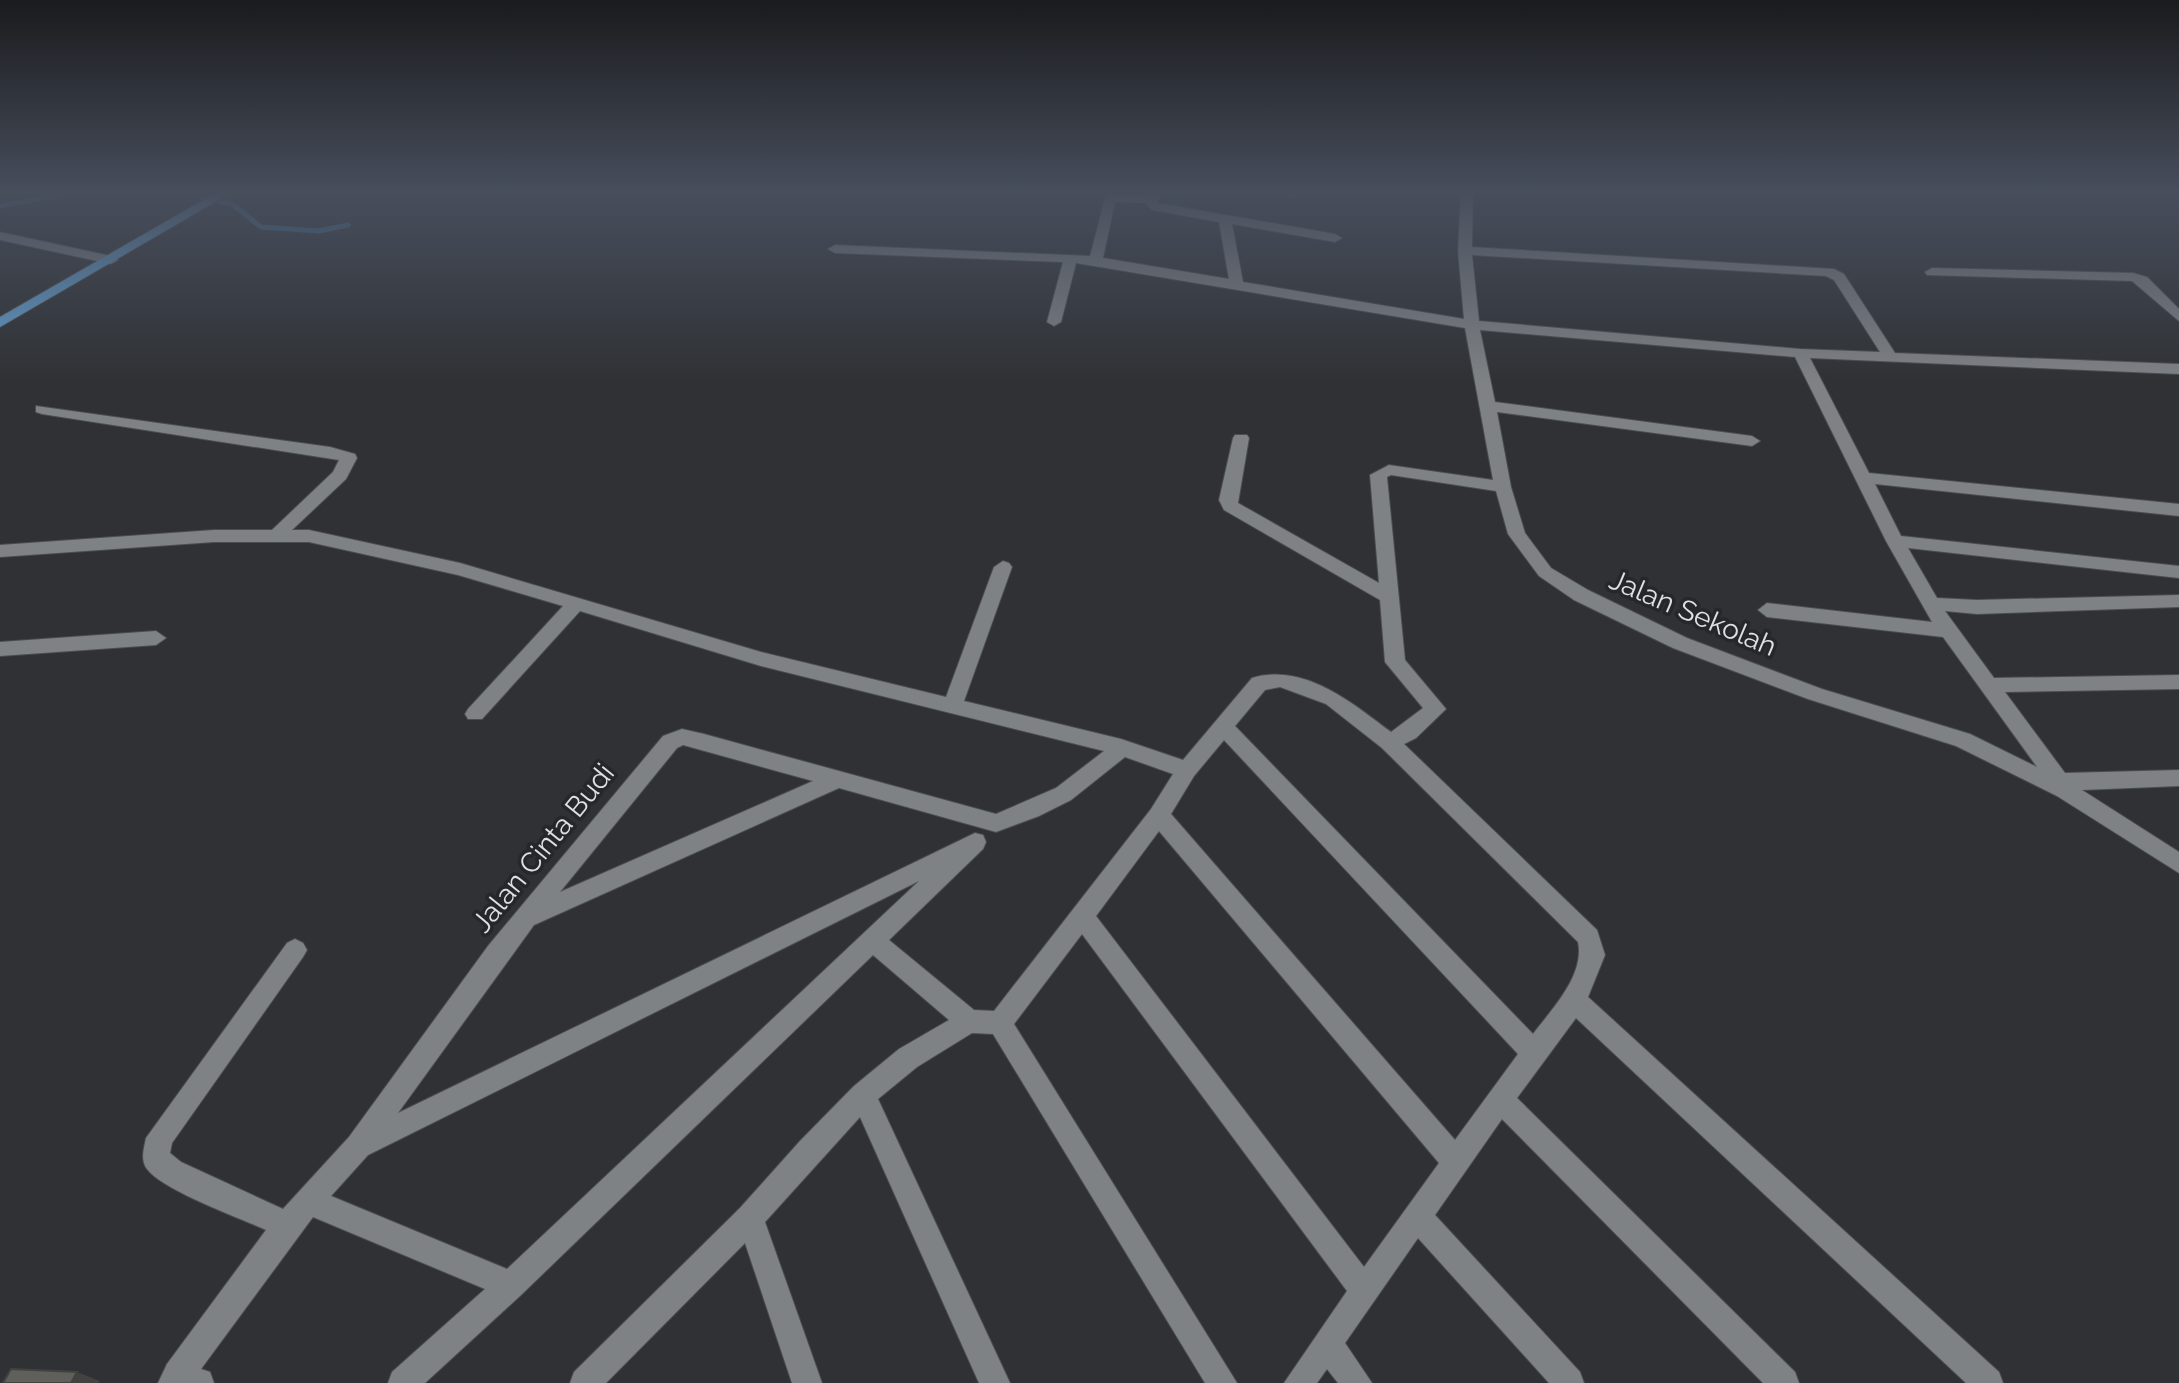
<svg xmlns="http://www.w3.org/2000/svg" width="2179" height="1383" viewBox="0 0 2179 1383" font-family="Raleway,sans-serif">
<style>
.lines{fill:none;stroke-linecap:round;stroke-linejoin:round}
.stream{stroke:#3e74a1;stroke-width:5}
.street-casing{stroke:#4b4d4f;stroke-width:2}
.primary-casing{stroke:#4b4d4f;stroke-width:2}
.street{fill:#7f8285;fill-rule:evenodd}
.primary{fill:#629ece;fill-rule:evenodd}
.shaded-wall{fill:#424240}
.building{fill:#5f5f5b;stroke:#424240;stroke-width:2}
.labels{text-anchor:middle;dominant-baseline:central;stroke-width:7;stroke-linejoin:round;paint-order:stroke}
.street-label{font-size:28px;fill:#dee0e1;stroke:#25282a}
</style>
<rect width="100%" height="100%" fill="#2f3134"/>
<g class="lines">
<!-- stream -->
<g class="stream">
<polyline points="201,191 201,198 232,204 261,227 319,231 348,225"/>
<polyline points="0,206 73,192 105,191"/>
</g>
<!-- street casing -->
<g class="street-casing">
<g id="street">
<path d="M1148,191H1160L1158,203L1335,234L1342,238L1335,242L1232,224L1243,282L1464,319L1458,251L1461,191H1473L1472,247L1834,269L1844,274L1895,353L2179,364V374L1810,358L1869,473L2179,504V516L1875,484L1901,536L2179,566V578L1908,548L1937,598L1977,600L2179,595V607L1977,614L1945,611L1994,678L2179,675V689L2005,692L2065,773L2179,770V786L2082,790L2179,852V873L2057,796L1956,746L1808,699L1673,648L1574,600L1539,576L1508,534L1496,491L1391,475L1387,477L1405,660L1446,709L1416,738L1404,744L1597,930L1605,955L1588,997L1999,1372L2003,1383H1966L1576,1018L1517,1098L1795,1372L1799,1383H1763L1502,1119L1435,1215L1580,1372L1584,1383H1549L1418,1238L1345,1343L1372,1383H1338L1327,1369L1317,1383H1284L1347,1291L1082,934L1014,1024L1237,1383H1205L993,1034L972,1033L917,1067L878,1099L1010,1383H979L860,1117L765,1222L822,1383H792L745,1243L606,1383H570L574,1372L740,1208L800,1141L854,1086L899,1049L949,1020L873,955L521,1295L425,1383H388L392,1372L485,1289L313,1217L201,1369L210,1372L214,1383H158L167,1364L266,1230C240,1218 162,1190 147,1169C140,1160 144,1148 146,1138L287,943L295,939L303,943L307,950L303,957L172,1143L170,1153L181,1162L283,1209L349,1137L488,946L663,736L682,729L704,734L996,814L1056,788L1104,751L761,666L580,611L482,719H468L465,714L468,709L563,606L458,575L309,542H214L0,557V545L214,530H272L333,472L339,460L42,414L36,412V406L330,447L355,454L357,458L346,479L292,530H309L460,563L761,652L946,697L994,567L1003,561L1009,563L1012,567L964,701L1121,739L1183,760L1252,678C1304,662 1352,703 1391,732L1423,708L1385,662L1380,600L1224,510L1219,500L1233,438L1235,435H1247L1249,438L1238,503L1379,583L1370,475L1389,465L1493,480L1465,328L1076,263L1061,322L1054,326L1047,322L1063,262L835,253L828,249L835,245L1090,256L1106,195L1147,196ZM1115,202L1146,203L1152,210L1219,222L1229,279L1103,258ZM1472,255L1826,276L1834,280L1880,352L1800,349L1479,321ZM1480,330L1795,357L1886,541L1932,622L1767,603L1758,610L1767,617L1943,637L2037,767L1970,734L1822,689L1687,638L1588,590L1551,568L1525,533L1511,487L1497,412L1752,446L1760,441L1752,436L1495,402ZM1280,687L1326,704L1382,748L1578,942C1585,975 1552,1009 1533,1034L1235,726L1265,690ZM1224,740L1518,1054L1455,1140L1171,814L1194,776ZM683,745L813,781L560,892L677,748ZM1125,757L1173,774L1151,809L994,1011L974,1010L889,940L983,849L986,842L983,835L975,833L398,1113L534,925L839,788L996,832L1039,816L1071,800ZM1159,831L1439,1163L1364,1267L1096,916ZM919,881L507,1269L331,1196L368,1155Z"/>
<polygon points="1274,191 1298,191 1299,193 1293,197"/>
<polygon points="0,232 111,256 118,260 111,264 0,240"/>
<polygon points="1932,268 2133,273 2147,277 2179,309 2179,321 2132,281 1927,275 1925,272"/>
<polygon points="156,631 166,638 156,645 0,656 0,642"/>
</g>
</g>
<!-- primary casing -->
<g class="primary-casing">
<polygon id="primary" points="219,191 234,191 0,327 0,317"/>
</g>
<!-- street -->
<use href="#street" class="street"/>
<!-- primary -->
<use href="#primary" class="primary"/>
</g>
<!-- shaded-wall -->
<polygon class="shaded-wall" points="77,1372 100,1381 98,1383 71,1383"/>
<!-- building -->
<polygon class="building" points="11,1369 77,1372 71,1383 3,1383"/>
<!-- sky -->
<linearGradient id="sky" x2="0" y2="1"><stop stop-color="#1a1b1d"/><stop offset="0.5" stop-color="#474e5c"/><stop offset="1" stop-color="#474e5c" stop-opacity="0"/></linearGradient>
<rect width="2179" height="384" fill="url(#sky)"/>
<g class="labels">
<!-- street labels -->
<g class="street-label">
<text transform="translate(1693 613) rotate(23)">Jalan Sekolah</text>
<text transform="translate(543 848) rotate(-51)">Jalan Cinta Budi</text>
</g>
</g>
</svg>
